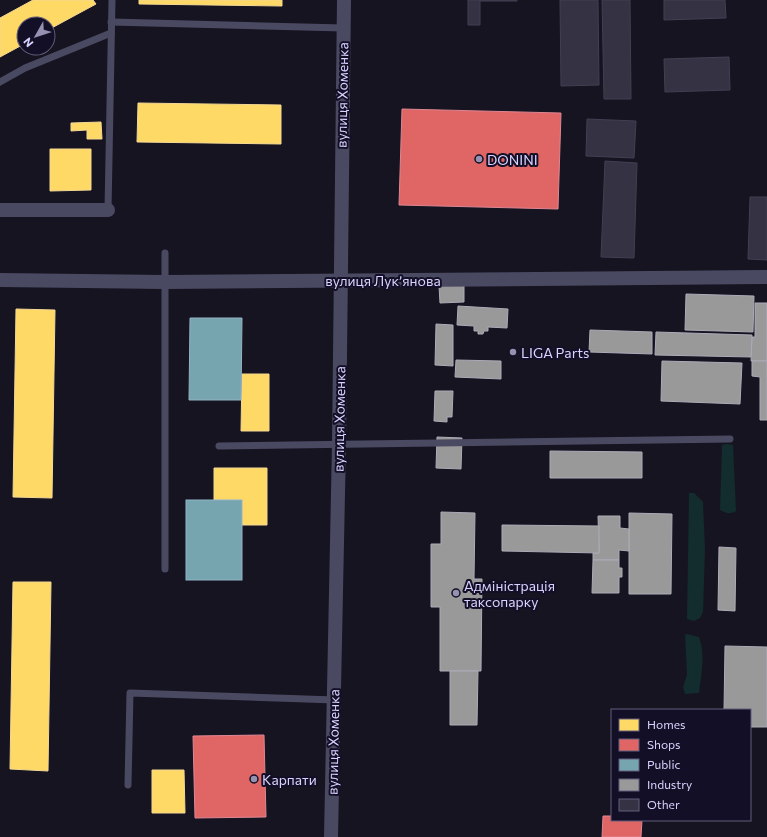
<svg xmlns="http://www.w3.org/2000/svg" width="767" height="837" viewBox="0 0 767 837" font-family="Commissioner,sans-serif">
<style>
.green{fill:#132c2d}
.homes{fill:#ffd966;stroke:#f4d894}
.shops{fill:#e06666;stroke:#de8794}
.public{fill:#76a5af;stroke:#94b3c7}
.industry{fill:#999;stroke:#acabb8}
.building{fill:#343243;stroke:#433f54}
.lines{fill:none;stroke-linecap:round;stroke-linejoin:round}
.lane{stroke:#4a4962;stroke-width:7}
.street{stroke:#4a4962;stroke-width:14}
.poi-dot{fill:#9591b1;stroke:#130f26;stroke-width:1.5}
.labels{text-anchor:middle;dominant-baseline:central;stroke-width:4;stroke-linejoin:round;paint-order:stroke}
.street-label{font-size:14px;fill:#d9d4ff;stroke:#130f26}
.poi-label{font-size:14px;fill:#d9d4ff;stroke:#130f26;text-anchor:start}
</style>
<rect width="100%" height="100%" fill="#161421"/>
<!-- green -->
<g class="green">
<path d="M727,444L733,445L736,511C730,515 726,513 720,510L722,445Z"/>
<polygon points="689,493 694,493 703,502 705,549 703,612 700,618 694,621 687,619"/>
<path d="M687,634L699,637C706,655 701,675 699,693L685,694L683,687L687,675L685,635Z"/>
</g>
<!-- homes -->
<g class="homes">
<polygon points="33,0 93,0 96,4 48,30 48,24 24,24 24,44 0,57 0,18"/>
<polygon points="139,0 282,0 282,6 139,4"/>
<polygon points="138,103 281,105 281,144 137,142"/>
<polygon points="101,122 102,139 87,139 87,130 71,131 71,123"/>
<polygon points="50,149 91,149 91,190 50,191"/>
<polygon points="16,309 55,310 52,498 13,497"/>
<polygon points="242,374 269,374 269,431 241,431"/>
<polygon points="214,468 267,468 267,525 242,525 242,500 214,500"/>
<polygon points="13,582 51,582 48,771 10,769"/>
<polygon points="152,770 184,770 185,813 152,813"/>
</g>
<!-- shops -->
<g class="shops">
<polygon points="402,109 561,113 558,209 399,205"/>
<polygon points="264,735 266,817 195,818 193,736"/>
<polygon points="603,816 612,816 612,820 642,820 641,837 602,837"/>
</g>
<!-- public -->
<g class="public">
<polygon points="190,318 242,318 241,400 189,400"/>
<rect x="186" y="500" width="56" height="80"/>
</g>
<!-- industry -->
<g class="industry">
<polygon points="439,286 464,286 464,302 440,303"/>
<polygon points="686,294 754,296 753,332 685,330"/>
<polygon points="755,303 767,303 767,361 751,361 752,337 755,337"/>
<polygon points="458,306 508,309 507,328 488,327 488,331 484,331 483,334 478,334 478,331 474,331 474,326 457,325"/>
<polygon points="436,324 453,325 453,366 435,365"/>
<polygon points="590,330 652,332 652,354 589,352"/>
<polygon points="656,332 752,335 751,357 655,355"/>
<polygon points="456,360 501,361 501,379 455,377"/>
<polygon points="662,361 742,363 740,404 661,401"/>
<polygon points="752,361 767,361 767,420 760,420 760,377 752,376"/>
<polygon points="435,391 453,391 452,417 447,417 447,422 434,421"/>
<polygon points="437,437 462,438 461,469 436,468"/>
<polygon points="550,451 642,452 642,478 550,478"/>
<polygon points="441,512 475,513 474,579 482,579 481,671 440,671 440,607 431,607 431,544 441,544"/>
<polygon points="629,513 672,514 671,594 629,594"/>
<polygon points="598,516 620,516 620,528 629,529 629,551 619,550 619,560 593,560 593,553 599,553"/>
<polygon points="502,525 599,526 599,553 502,551"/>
<polygon points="719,547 736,548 735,611 718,610"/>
<polygon points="593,560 619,560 619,568 622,568 622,577 619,577 619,593 592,593"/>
<polygon points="725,646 767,647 767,727 750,727 750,710 724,710"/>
<polygon points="450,671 478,671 477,725 450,725"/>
</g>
<!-- building -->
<g class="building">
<polygon points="468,0 517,0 517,1 480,1 480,25 468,25"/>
<polygon points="560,0 598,0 599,85 561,86"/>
<polygon points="602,0 630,0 631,99 604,99"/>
<polygon points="664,0 725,0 726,18 664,20"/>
<polygon points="729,57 730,90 665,92 664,59"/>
<polygon points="587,119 636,121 634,158 586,156"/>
<polygon points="605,161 637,163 634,258 601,257"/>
<polygon points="750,197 767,197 767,260 748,259"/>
</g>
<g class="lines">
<!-- lane -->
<g class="lane">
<polyline points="111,22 343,28"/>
<polyline points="0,82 25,68 111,33"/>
<polyline points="108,210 112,0"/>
<polyline points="165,253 165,569"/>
<polyline points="219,446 730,439"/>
<polyline points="128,785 130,693 335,700"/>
</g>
<!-- street -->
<g class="street">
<polyline points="0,210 108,210"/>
<polyline points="0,280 165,282 767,277"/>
<polyline points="331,837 339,444 344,0"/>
</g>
</g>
<!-- markers -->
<g class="poi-dot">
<circle cx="479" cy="159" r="4"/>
<circle cx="513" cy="352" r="4"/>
<circle cx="456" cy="593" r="4"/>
<circle cx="254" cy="779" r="4"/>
</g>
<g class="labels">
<!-- street labels -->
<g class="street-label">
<text transform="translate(342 95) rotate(-89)">вулиця Хоменка</text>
<text x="383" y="280">вулиця Лукʼянова</text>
<text transform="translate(339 419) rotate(-89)">вулиця Хоменка</text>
<text transform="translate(333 742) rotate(-89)">вулиця Хоменка</text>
</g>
<!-- poi labels -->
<g class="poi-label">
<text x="487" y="159">DONINI</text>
<text x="521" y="352">LIGA Parts</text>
<text x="464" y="585">Адміністрація<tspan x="464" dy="16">таксопарку</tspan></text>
<text x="262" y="779">Карпати</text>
</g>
</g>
<!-- legend -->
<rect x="611" y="709" width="140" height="112" fill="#130f26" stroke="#625e7d"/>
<rect x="619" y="719" width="20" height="12" fill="#ffd966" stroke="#625e7d"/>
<text x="647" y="729" font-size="12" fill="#d9d4ff">Homes</text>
<rect x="619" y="739" width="20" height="12" fill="#e06666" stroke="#625e7d"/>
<text x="647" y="749" font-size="12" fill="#d9d4ff">Shops</text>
<rect x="619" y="759" width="20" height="12" fill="#76a5af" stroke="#625e7d"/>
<text x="647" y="769" font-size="12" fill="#d9d4ff">Public</text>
<rect x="619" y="779" width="20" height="12" fill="#999999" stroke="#625e7d"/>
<text x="647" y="789" font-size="12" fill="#d9d4ff">Industry</text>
<rect x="619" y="799" width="20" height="12" fill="#343243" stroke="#625e7d"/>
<text x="647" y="809" font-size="12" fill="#d9d4ff">Other</text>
<!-- north arrow -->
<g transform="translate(36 36) rotate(231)"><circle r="19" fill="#130f26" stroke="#625e7d"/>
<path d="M0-3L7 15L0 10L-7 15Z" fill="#9591b1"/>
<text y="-6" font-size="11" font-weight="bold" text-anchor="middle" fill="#d9d4ff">N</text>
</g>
</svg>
